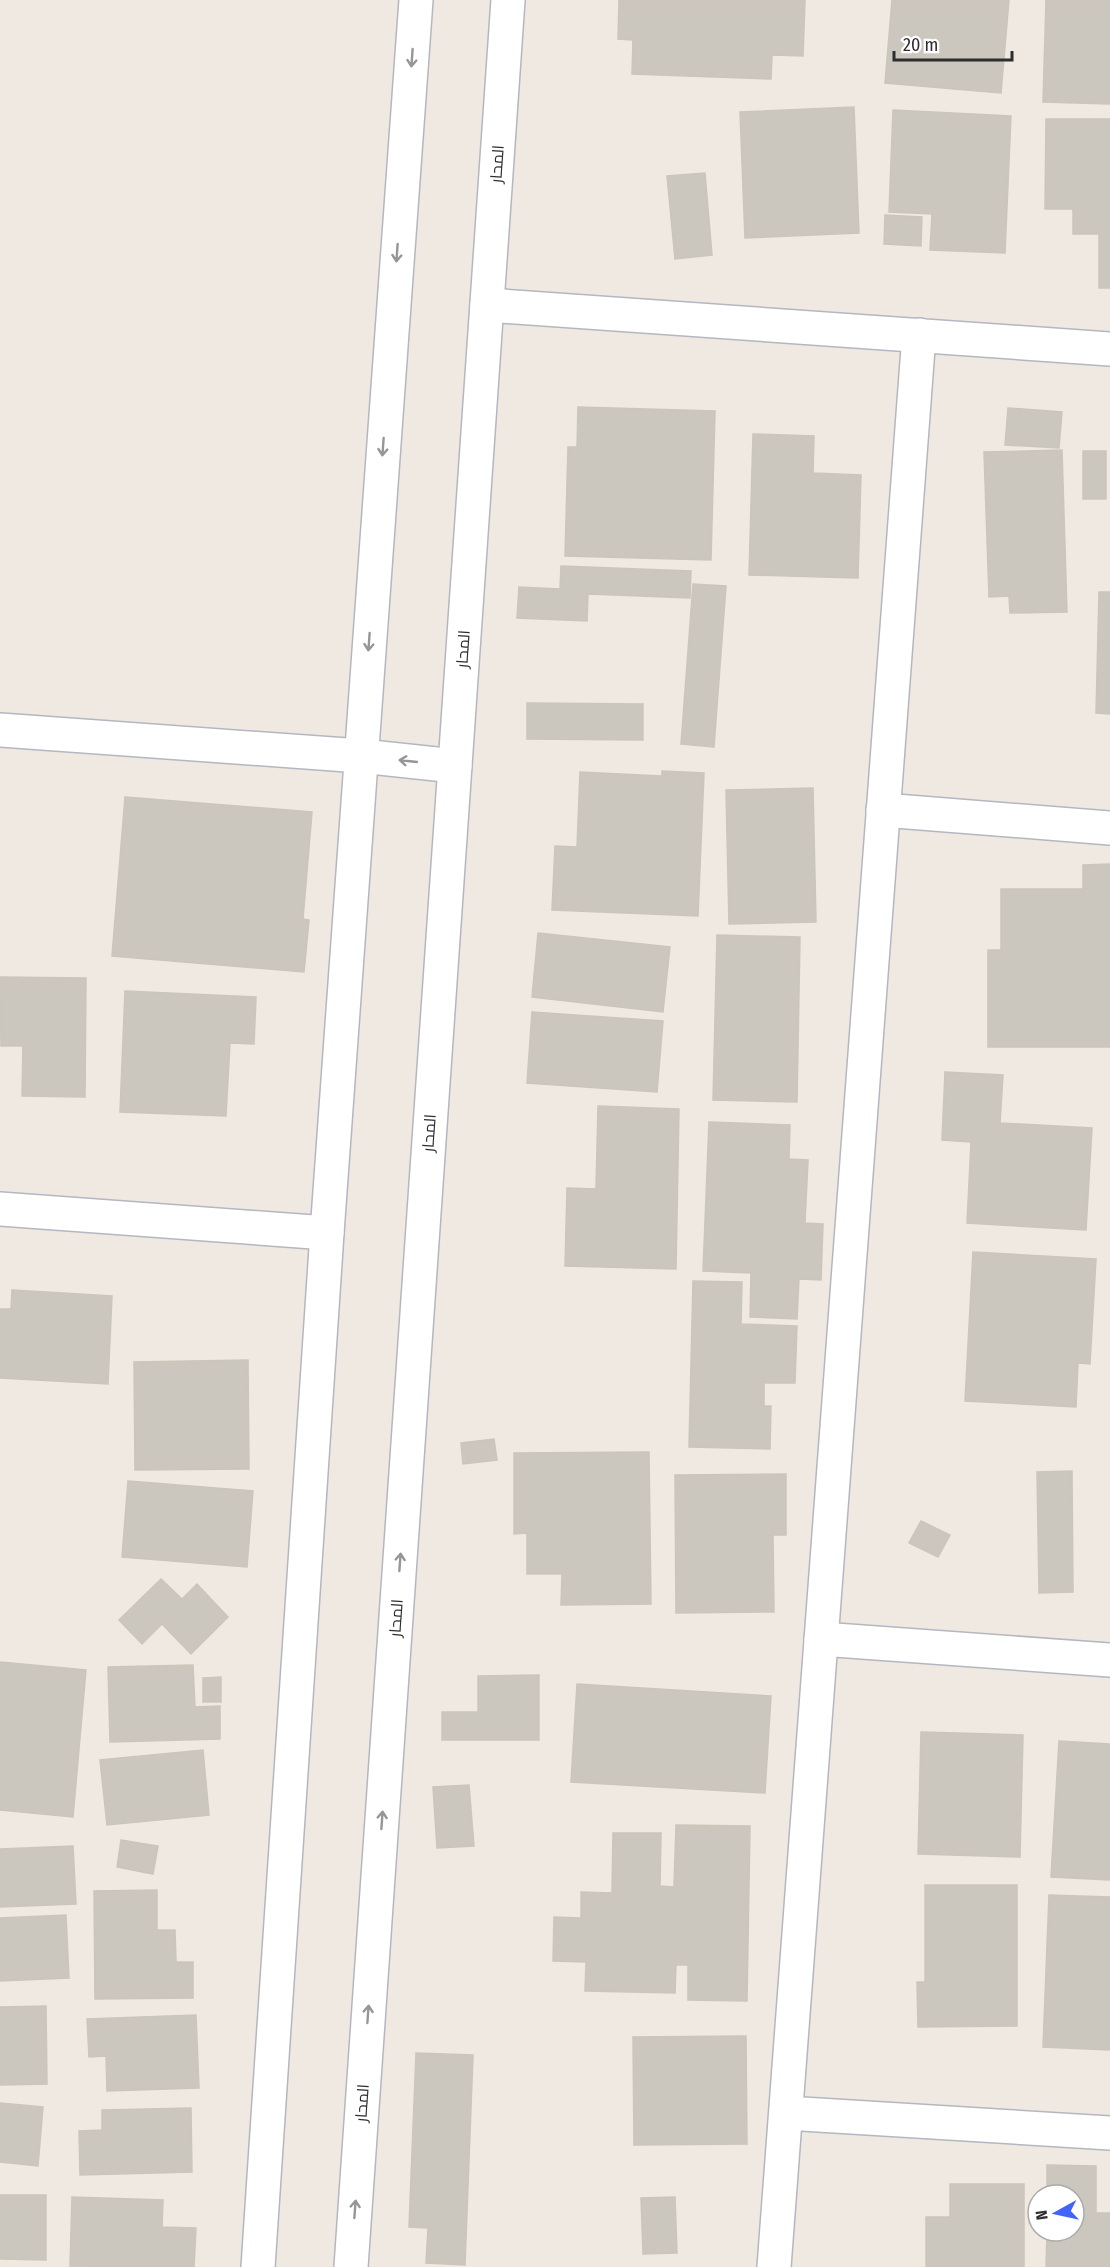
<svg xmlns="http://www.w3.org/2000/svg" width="1110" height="2267" viewBox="0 0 1110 2267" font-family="'Fira Sans Condensed',Cairo,sans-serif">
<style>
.building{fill:#cbc7bf;stroke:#cbc5ba;stroke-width:1.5}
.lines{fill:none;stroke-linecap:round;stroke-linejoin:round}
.minor-casing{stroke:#b4b7c1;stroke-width:36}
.tertiary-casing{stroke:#b4b7c1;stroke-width:36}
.minor{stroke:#fff;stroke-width:33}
.tertiary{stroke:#fff;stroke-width:33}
.oneway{stroke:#969696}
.labels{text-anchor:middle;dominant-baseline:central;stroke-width:6;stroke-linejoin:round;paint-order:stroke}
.street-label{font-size:16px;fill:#2e2e2e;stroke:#fff}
</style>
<rect width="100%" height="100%" fill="#efe9e1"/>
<!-- building -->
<g class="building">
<polygon points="619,0 805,0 803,56 772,55 771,79 632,74 633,40 618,39"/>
<polygon points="892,0 1009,0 1001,93 885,83"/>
<polygon points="1046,0 1110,0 1110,104 1043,102"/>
<polygon points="854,107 859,233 745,238 740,112"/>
<polygon points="893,110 1011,116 1005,253 930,250 932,214 889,212"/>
<polygon points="1046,119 1110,119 1110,288 1099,288 1099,234 1073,234 1073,209 1045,209"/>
<polygon points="705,173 712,255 675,259 667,176"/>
<polygon points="885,215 922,217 921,246 884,244"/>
<polygon points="578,407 715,411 711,560 565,556 568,447 577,447"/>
<polygon points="1008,408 1062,412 1059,448 1005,445"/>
<polygon points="753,434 814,436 813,473 861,475 858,578 749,575"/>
<polygon points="1062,450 1067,612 1010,613 1009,596 989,597 984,452"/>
<rect x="1083" y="451" width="23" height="48"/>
<polygon points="561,566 691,571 690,598 588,594 587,621 517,618 519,587 560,589"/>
<polygon points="693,584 726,586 714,747 681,744"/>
<polygon points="1099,592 1110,592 1110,714 1096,713"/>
<polygon points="527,703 643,704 643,740 527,739"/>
<polygon points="662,771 704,773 698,916 552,910 555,846 577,847 580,772 662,776"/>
<polygon points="813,788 816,922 729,924 726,790"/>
<polygon points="125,797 312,812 303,919 309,920 304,972 112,956"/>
<polygon points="1110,864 1110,1047 988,1047 988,950 1001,950 1001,889 1083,889 1083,865"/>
<polygon points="538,933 670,947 663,1012 532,997"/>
<polygon points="717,935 800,937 797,1102 713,1100"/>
<polygon points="0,977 86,978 85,1097 22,1096 23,1046 1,1046"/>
<polygon points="125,991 256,997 254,1044 230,1043 226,1116 120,1112"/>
<polygon points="532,1012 663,1021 657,1092 527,1083"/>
<polygon points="945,1072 1003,1075 1000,1123 1092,1128 1086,1230 967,1223 971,1142 942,1140"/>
<polygon points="598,1106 679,1109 676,1269 565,1266 567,1188 596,1189"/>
<polygon points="709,1122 790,1125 789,1159 808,1160 805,1223 823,1224 821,1280 799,1279 797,1319 750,1317 751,1273 703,1271"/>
<polygon points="973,1252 1096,1259 1090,1364 1078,1363 1076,1407 965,1401"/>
<polygon points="693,1281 742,1282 741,1324 797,1326 795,1383 764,1383 764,1406 771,1406 770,1449 689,1447"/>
<polygon points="12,1290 112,1296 108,1384 0,1378 0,1309 11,1309"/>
<polygon points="248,1360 249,1469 135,1470 134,1362"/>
<polygon points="494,1439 497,1460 463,1464 461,1443"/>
<polygon points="649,1452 651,1604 561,1605 562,1574 527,1574 527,1533 514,1534 514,1453"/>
<polygon points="1072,1471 1073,1592 1039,1593 1037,1472"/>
<polygon points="786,1474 786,1535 773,1535 774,1612 676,1613 675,1475"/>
<polygon points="128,1481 253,1491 247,1567 122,1557"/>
<polygon points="921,1521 950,1535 938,1557 909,1543"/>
<polygon points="161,1579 182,1599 197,1584 228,1617 191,1654 162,1624 142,1644 119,1620"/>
<polygon points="0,1662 86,1670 73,1817 0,1810"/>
<polygon points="193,1665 195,1707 220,1706 220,1739 110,1742 108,1667"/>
<polygon points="539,1675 539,1740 442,1740 442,1712 478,1712 478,1676"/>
<polygon points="221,1677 221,1702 203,1702 203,1678"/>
<polygon points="577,1684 771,1696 765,1793 571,1782"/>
<polygon points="921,1732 1023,1735 1020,1857 918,1854"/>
<polygon points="1059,1741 1110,1744 1110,1880 1051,1877"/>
<polygon points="203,1750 209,1815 107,1825 100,1760"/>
<polygon points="469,1785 474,1846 437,1848 433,1787"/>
<polygon points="676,1825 750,1826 747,2001 688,2000 688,1965 676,1965 675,1993 585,1991 586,1962 553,1961 554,1917 581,1918 581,1892 612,1893 613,1833 661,1833 660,1886 674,1887"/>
<polygon points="121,1840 158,1846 153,1874 117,1867"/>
<polygon points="73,1846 76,1904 0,1907 0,1849"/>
<polygon points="925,1885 1017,1885 1017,2026 918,2027 917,1982 925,1982"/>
<polygon points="157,1890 157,1930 175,1930 176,1962 193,1962 193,1998 95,1999 94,1891"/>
<polygon points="1049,1895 1110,1897 1110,2050 1043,2047"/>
<polygon points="66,1915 69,1978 0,1981 0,1918"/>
<polygon points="46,2006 47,2084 0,2085 0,2007"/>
<polygon points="196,2015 199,2088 107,2091 106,2056 89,2057 87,2019"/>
<polygon points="746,2036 747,2144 634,2145 633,2037"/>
<polygon points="416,2053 473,2055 465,2265 426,2263 428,2228 409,2227"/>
<polygon points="0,2103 43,2107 38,2166 0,2162"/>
<polygon points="191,2108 192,2172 80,2175 79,2131 102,2130 102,2110"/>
<polygon points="1047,2165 1096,2166 1096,2213 1110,2213 1110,2267 1046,2267 1047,2231 1074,2231 1074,2195 1047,2195"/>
<polygon points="950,2184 1024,2184 1024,2267 926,2267 926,2217 950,2217"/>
<polygon points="0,2195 46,2195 46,2260 0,2259"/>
<polygon points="72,2197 163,2200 162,2227 196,2228 194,2267 70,2266"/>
<polygon points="675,2197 677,2253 643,2254 641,2198"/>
</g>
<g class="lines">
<!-- minor casing -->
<g class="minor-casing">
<g id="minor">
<polyline points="487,305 1110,349"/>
<polyline points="0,730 361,756"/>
<polyline points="883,810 1110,828"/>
<polyline points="0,1209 327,1233"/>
<polyline points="821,1639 1110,1660"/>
<polyline points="786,2113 1110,2133"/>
<polyline points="774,2267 919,335"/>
</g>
</g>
<!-- tertiary casing -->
<g class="tertiary-casing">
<g id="tertiary">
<polyline points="361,756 455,766"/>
<polyline points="258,2267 327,1233 416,0"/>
<polyline points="351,2267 508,0"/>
</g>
</g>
<!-- minor -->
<use href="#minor" class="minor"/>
<!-- tertiary -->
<use href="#tertiary" class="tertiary"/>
</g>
<!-- one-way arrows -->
<defs><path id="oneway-shaft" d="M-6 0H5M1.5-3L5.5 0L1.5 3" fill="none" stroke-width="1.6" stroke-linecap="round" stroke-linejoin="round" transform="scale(1.5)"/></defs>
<g class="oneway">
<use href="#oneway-shaft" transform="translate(412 58) rotate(94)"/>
<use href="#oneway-shaft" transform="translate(397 253) rotate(94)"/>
<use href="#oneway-shaft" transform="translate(383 447) rotate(94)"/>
<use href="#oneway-shaft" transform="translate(369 642) rotate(94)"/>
<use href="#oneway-shaft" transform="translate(408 761) rotate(-174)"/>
<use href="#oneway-shaft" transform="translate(400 1562) rotate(-86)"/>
<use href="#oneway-shaft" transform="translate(382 1820) rotate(-86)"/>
<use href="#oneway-shaft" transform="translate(368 2014) rotate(-86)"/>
<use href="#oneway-shaft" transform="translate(355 2209) rotate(-86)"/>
</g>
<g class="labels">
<!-- street labels -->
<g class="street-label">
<text transform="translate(497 164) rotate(-86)">المحار</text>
<text transform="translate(463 649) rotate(-86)">المحار</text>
<text transform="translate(429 1133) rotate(-86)">المحار</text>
<text transform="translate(396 1618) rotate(-86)">المحار</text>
<text transform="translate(362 2103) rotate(-86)">المحار</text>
</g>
</g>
<!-- north arrow -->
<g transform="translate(1056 2213) rotate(262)"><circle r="28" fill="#ffffff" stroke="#ababab" stroke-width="1.5"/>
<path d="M0-4.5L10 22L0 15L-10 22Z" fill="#4264fb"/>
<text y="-9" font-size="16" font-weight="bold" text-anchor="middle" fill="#2e2e2e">N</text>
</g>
<!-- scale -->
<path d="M894 51v9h118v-9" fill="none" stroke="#2e2e2e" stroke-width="3"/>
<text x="903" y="51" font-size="18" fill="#2e2e2e" stroke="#ffffff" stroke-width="4.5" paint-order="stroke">20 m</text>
</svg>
